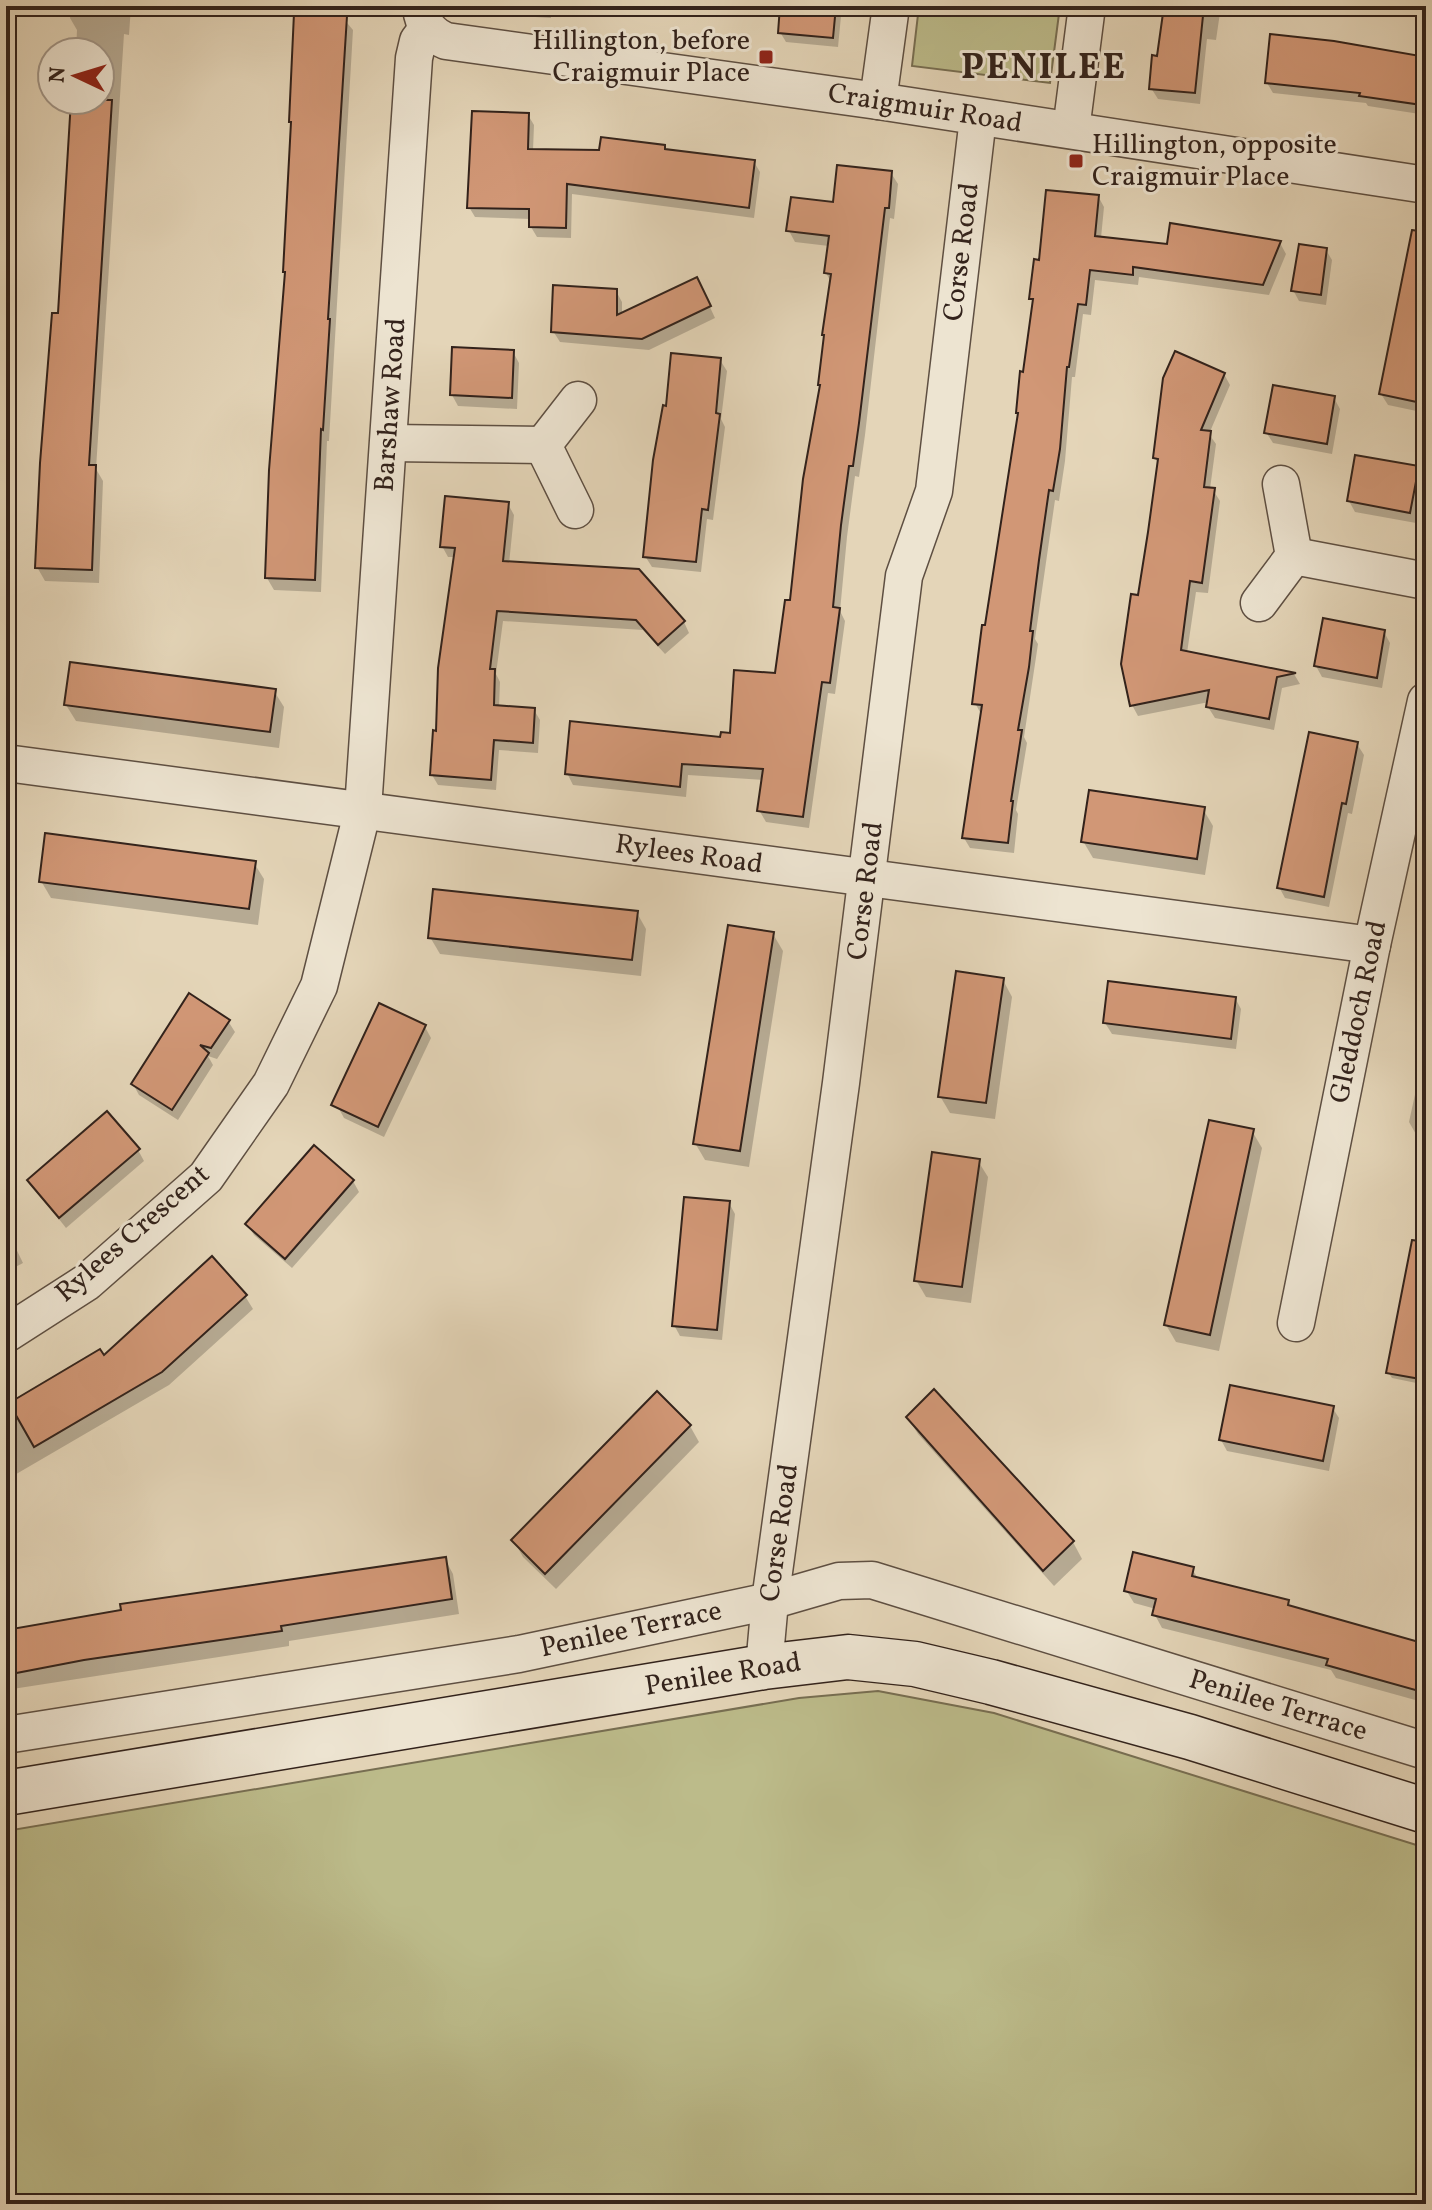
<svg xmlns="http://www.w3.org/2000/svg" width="1432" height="2210" viewBox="0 0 1432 2210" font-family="Vollkorn,serif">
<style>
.green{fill:#bcbb8a;stroke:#776e52;stroke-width:2}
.shadow{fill:#0003}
.building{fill:#d19776;stroke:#32221b;stroke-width:2}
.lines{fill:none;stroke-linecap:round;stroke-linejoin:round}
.street-casing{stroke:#5e4f42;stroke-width:39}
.secondary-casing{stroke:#32221b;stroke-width:47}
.street{stroke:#ede4d1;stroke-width:36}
.secondary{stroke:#ede4d1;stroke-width:44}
.poi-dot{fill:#8f2418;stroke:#ede4d1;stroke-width:3}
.labels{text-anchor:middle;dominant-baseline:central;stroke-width:6;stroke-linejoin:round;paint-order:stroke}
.poi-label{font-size:28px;fill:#32221b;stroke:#ede4d1;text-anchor:end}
.street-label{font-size:28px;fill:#32221b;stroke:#ede4d1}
.district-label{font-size:36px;font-weight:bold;letter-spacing:2px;fill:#32221b;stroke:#ede4d1}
</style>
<rect width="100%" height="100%" fill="#e4d5b8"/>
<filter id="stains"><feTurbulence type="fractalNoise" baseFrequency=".0025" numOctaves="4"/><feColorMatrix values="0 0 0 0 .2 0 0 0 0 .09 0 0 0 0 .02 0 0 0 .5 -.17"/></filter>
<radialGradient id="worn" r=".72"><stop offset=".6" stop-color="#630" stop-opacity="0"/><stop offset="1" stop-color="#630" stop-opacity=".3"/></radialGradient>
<!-- green -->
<g class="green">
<polygon points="919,6 1060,6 1050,83 912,66"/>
<polygon points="878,1691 994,1713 1426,1848 1426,2204 6,2204 6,1831 799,1698"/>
</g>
<!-- shadow -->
<g class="shadow">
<polygon points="71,6 131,6 129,35 124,34 96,469 103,481 99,583 45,581 37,567 60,316 73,100 100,100 100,52 76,52 77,30 70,18"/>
<polygon points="296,6 344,6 343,18 353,30 329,441 327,441 321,592 274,590 267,578 287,275"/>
<polygon points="501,6 551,6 551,18 506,15"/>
<polygon points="643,6 710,6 709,16"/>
<polygon points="782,6 842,6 838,47 786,42 780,32"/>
<polygon points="1166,6 1221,6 1216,40 1207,39 1200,104 1158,99 1151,88"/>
<polygon points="1334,43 1426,58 1426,115 1368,106 1366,103 1273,93 1267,83"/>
<polygon points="528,115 534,125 533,151 601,152 664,147 667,152 754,162 760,172 754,218 572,194 571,238 537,237 531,227 531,219 475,217 469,207"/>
<polygon points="891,173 898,184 894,219 890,218 865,435 859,477 855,476 847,537 840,611 845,621 835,694 828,693 809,828 766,822 759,810 764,780 688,775 686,797 573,785 567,773 722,740 732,735 776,675 792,603 822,388 831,282 826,273 829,246 795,242 789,231"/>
<polygon points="1098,196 1104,207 1101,238 1169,246 1280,243 1286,254 1269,295 1139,277 1138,285 1095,280 1091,315 1083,314 1075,377 1072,377 1065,461 1059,501 1055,500 1035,639 1038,644 1024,737 1027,743 1016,810 1018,814 1014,853 970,848 964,838 981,714 975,703 1034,304 1031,298 1041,262"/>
<polygon points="1426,241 1426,413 1388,405 1381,394"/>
<polygon points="1326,250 1332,260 1326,305 1299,301 1293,290"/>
<polygon points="702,290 715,318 649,350 560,342 553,331 616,291 622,302 622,315"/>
<polygon points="513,352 519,363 517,409 458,406 452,395"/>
<polygon points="720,360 727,371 721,419 725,427 713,520 707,519 701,572 652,567 645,556"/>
<polygon points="1224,374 1230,385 1209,434 1216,444 1210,489 1213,490 1220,501 1208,593 1196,592 1187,653 1294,674 1300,684 1282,688 1274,730 1215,718 1208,707 1209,702 1138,716 1132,705 1140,597 1159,464 1155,458"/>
<polygon points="1334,398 1340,409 1332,454 1273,443 1266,432"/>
<polygon points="1417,468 1424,479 1416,523 1355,512 1349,501"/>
<polygon points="508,504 514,515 509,564 684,622 689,633 665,654 643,630 503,621 496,674 500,682 499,707 534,710 540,720 538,753 499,750 496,790 438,785 432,775 456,557 448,557 442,546"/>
<polygon points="1384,632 1390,643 1382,688 1322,677 1316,666"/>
<polygon points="274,691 284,707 279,748 76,721 66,705"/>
<polygon points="1357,744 1364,755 1352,814 1348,813 1329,907 1285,898 1279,887"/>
<polygon points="1203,809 1213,826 1205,875 1093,858 1083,841"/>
<polygon points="254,863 264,879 258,925 51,898 41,881"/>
<polygon points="637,913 646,929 641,976 440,954 430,937"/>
<polygon points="773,934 783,951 749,1167 705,1160 695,1143"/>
<polygon points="1003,980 1012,997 995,1119 950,1113 940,1096"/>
<polygon points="1235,998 1241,1009 1236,1049 1112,1034 1105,1023"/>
<polygon points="228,1021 235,1032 217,1059 208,1056 213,1065 178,1120 139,1095 133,1084"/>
<polygon points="425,1027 431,1038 384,1137 344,1118 338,1107"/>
<polygon points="1426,1044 1426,1138 1417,1136 1409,1122"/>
<polygon points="1252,1131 1262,1148 1219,1351 1176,1342 1166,1325"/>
<polygon points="138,1150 144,1161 66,1228 29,1181"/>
<polygon points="978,1161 988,1177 971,1303 926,1297 916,1280"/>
<polygon points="353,1181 359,1192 292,1268 254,1235 247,1224"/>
<polygon points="1426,1184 1426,1385 1392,1378 1388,1372"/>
<polygon points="729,1203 735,1214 722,1340 680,1336 674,1325"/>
<polygon points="6,1228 23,1263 6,1272"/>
<polygon points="245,1296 253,1309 169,1385 6,1480 6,1407 99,1351 103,1358"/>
<polygon points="934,1392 1073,1542 1082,1559 1054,1586 918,1434 908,1418"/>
<polygon points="1332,1407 1339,1418 1329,1471 1227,1451 1221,1440"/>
<polygon points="690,1426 699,1442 556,1589 523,1557 514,1541"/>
<polygon points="445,1559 453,1574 459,1614 289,1641 289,1646 6,1690 6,1632"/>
<polygon points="1192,1569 1199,1580 1288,1602 1292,1608 1426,1646 1426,1703 1336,1678 1331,1670 1162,1628 1155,1615 1156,1609 1134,1603 1126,1590"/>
</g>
<!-- building -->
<g class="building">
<polygon points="780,6 836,6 833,38 778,33"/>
<polygon points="1164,6 1204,6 1195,93 1149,89 1152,55 1157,56"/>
<polygon points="294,13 347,16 328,319 330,319 323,430 321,429 315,580 265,578 269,470 285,272 283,272 291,122 289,122"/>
<polygon points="1270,34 1334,41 1426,57 1422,105 1359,96 1360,93 1265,83"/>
<polygon points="71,100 112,100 89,465 96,465 92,570 35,568 40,463 52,313 58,313"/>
<polygon points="472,111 529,113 528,149 599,150 601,137 665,145 665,149 755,160 749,208 567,184 566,228 529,227 529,209 467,208"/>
<polygon points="837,165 892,171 889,208 885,208 859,423 853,466 849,466 841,525 833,607 840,608 830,683 822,682 803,817 757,811 763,769 682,764 680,787 565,774 570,721 720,737 721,732 730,733 734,670 775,673 785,600 790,600 803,479 820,385 818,385 824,335 822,335 831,274 824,273 829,236 786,231 791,197 833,202"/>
<polygon points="1046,190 1099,195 1095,236 1167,244 1170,223 1281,241 1263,285 1133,267 1133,275 1090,270 1086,305 1078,304 1069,367 1067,367 1060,449 1053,491 1049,490 1039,560 1030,631 1033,631 1029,667 1018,730 1022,730 1011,801 1013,801 1008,843 962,838 982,705 972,704 982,625 985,625 1018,413 1016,413 1020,371 1023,372 1033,299 1029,299 1034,259 1039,260"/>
<polygon points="1412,230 1426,232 1426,404 1379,394"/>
<polygon points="1299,244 1327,248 1321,295 1291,291"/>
<polygon points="697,277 711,306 642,339 551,332 553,285 617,289 617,315"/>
<polygon points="452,347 514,350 512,398 450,395"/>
<polygon points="1175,351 1225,373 1201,430 1211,431 1204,487 1215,488 1202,583 1190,581 1181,650 1296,673 1277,677 1269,719 1206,707 1209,690 1130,706 1121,664 1131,594 1138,595 1148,532 1158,459 1153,458 1163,378"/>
<polygon points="671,353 721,358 716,413 720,414 708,510 702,509 696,562 643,557 653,460 663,405 666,406"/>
<polygon points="1273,385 1335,396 1327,444 1264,433"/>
<polygon points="1355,455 1419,466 1410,513 1347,501"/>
<polygon points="445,496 509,502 503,561 639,569 685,621 658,645 636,620 497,611 490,669 495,669 494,705 535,708 533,743 494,740 491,780 430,775 433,730 436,731 438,668 455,548 440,547"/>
<polygon points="1323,618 1385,630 1377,678 1314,666"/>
<polygon points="70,662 276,689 270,732 64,705"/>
<polygon points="1309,732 1358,742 1346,804 1342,803 1324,897 1277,888"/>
<polygon points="1089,790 1205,807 1197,859 1081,842"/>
<polygon points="45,833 256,861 249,909 39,882"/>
<polygon points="433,889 638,911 632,960 428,938"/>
<polygon points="728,925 774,932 740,1151 693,1144"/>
<polygon points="956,971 1004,978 986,1103 938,1097"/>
<polygon points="1108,981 1236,997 1231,1039 1103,1023"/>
<polygon points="189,993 230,1020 211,1048 200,1045 209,1053 172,1110 131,1084"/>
<polygon points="379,1003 426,1025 378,1127 331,1105"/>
<polygon points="107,1111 140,1149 59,1218 27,1180"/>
<polygon points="1209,1120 1254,1129 1210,1335 1164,1325"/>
<polygon points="314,1145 354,1180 285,1259 245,1224"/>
<polygon points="932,1152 980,1159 962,1287 914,1281"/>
<polygon points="684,1197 730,1201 717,1330 672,1326"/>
<polygon points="1412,1240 1426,1242 1426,1380 1386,1373"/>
<polygon points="212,1256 247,1295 162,1372 34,1447 9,1403 100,1349 104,1355"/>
<polygon points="1230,1385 1334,1406 1323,1461 1219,1440"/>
<polygon points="934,1389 1074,1541 1043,1571 906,1417"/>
<polygon points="657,1391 691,1425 545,1574 511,1540"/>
<polygon points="1133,1552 1194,1567 1192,1576 1289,1600 1288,1605 1426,1644 1426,1693 1326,1665 1328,1659 1152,1615 1156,1599 1124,1591"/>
<polygon points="446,1557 452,1599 281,1626 282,1631 84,1660 6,1675 6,1630 121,1610 120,1604"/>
</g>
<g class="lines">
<!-- street casing -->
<g class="street-casing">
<g id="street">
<path d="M421,8C423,25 430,34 446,41L878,101L1426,185"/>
<polyline points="878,101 891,6"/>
<polyline points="1071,130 1087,6"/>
<polyline points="389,443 543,445"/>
<polyline points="575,510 543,445 578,400"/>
<polyline points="1294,556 1426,581"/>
<polyline points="1259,603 1294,556 1281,484"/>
<path d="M6,763C462,822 916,886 1372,945"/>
<polyline points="1296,1323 1372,945 1426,701"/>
<polyline points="6,1334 87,1282 206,1177 271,1084 319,986 363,809 414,58 418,41 427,29"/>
<polyline points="764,1667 770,1601 841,1083 904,576 934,491 978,118"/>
<polyline points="6,1735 519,1654 770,1601 839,1581 872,1580 1426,1751"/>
</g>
</g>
<!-- secondary casing -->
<g class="secondary-casing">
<polyline id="secondary" points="6,1793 764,1667 848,1657 915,1664 991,1682 1190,1737 1426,1811"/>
</g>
<!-- street -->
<use href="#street" class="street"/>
<!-- secondary -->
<use href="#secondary" class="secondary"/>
</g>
<!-- markers -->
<g class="poi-dot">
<rect x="758" y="49" width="16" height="16" rx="4"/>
<rect x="1068" y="153" width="16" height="16" rx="4"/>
</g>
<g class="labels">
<!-- poi labels -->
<g class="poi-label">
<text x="750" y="41">Hillington, before<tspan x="750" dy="32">Craigmuir Place</tspan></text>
<text x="1092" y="145" text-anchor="start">Hillington, opposite<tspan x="1092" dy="32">Craigmuir Place</tspan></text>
</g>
<!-- street labels -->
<g class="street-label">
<text transform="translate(925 109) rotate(9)">Craigmuir Road</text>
<text transform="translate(962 252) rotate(-83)">Corse Road</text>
<text transform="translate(391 405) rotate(-86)">Barshaw Road</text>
<text transform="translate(689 855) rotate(8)">Rylees Road</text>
<text transform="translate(866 891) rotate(-83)">Corse Road</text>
<text transform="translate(1359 1012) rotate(-78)">Gleddoch Road</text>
<text transform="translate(133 1234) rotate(-41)">Rylees Crescent</text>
<text transform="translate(780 1533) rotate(-82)">Corse Road</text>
<text transform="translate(631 1630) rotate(-12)">Penilee Terrace</text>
<text transform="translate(723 1675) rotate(-9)">Penilee Road</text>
<text transform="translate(1278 1706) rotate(17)">Penilee Terrace</text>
</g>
<!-- district labels -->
<g class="district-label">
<text x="1044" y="69">PENILEE</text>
</g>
</g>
<!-- margin -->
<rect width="1432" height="2210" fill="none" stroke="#e4d5b8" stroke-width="32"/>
<rect x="8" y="8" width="1416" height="2194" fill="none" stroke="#32221b" stroke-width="4"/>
<rect x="16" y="16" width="1400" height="2178" fill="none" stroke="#32221b" stroke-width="2"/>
<!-- north arrow -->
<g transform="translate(76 76) rotate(274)"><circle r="38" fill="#ede4d1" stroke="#a29688" stroke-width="2"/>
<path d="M0-6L14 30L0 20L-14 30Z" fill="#8f2418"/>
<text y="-12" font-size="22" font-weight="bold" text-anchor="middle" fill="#32221b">N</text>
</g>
<rect width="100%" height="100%" filter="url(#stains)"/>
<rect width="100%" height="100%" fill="url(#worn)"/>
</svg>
